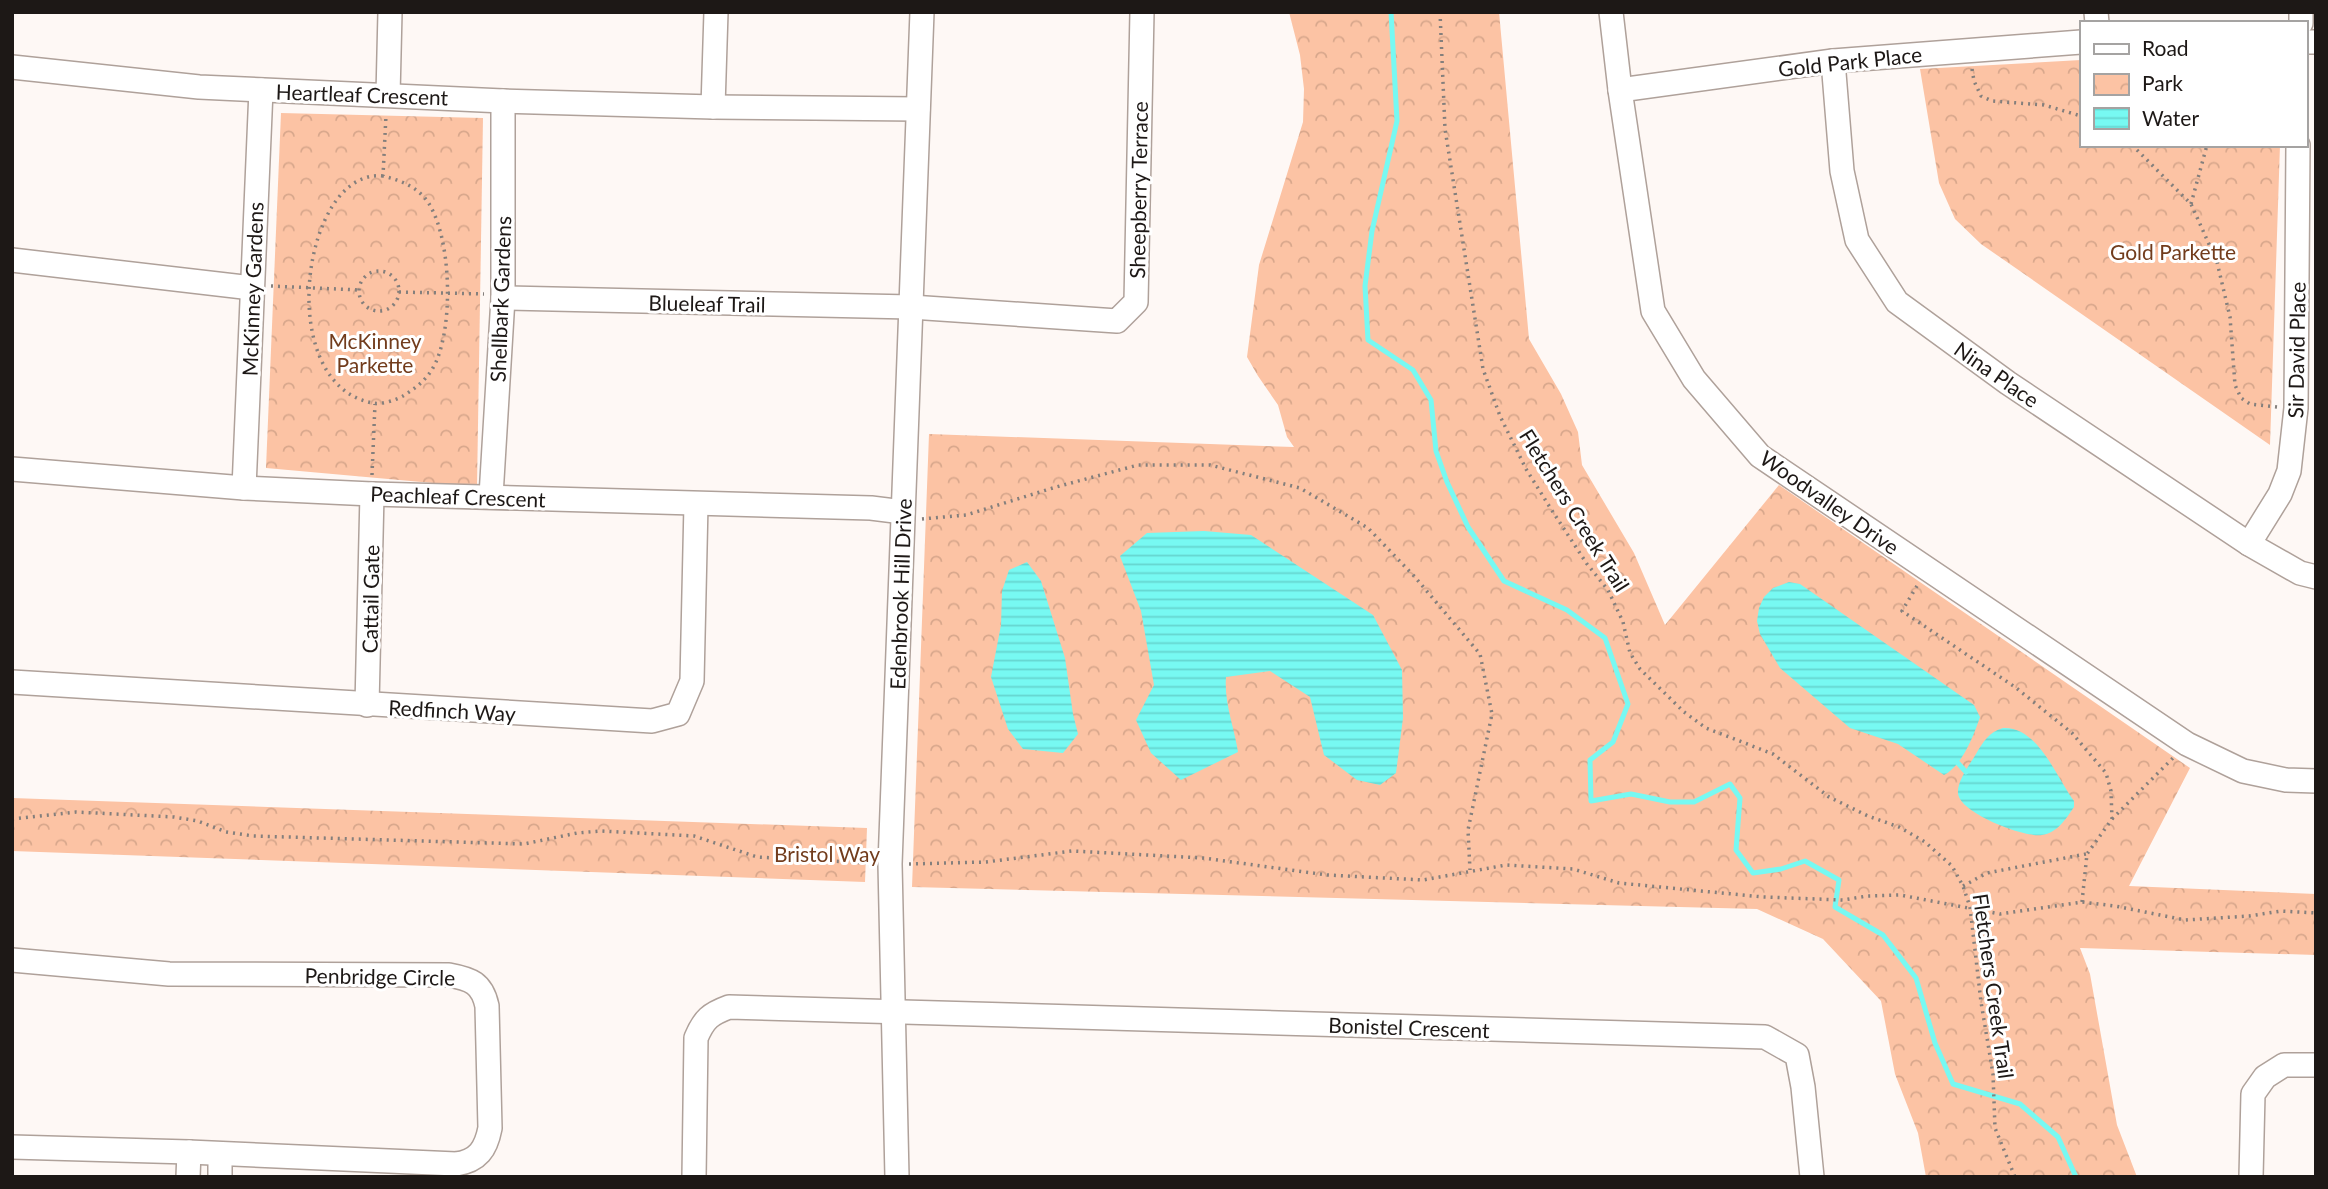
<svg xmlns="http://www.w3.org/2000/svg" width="2328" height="1189" viewBox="0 0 2328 1189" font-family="Lato,sans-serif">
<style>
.park{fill:url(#park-crowns)}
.water{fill:url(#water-rules)}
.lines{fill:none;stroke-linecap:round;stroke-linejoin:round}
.stream{stroke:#77f9f2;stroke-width:5}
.minor-casing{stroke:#afa19a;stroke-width:26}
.path{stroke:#847f7c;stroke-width:3.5;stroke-dasharray:2 5;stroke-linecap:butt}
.minor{stroke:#fff;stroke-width:23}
.labels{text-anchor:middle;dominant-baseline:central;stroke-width:6;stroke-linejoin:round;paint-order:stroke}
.street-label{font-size:21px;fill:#1d1816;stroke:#fff}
.park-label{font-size:21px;fill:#723c1c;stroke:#fff}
</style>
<defs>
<pattern id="park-crowns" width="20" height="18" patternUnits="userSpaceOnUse" patternTransform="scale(1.75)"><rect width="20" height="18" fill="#fcc3a4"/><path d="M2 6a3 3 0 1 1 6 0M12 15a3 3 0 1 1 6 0" fill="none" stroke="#d8a78c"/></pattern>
<pattern id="water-rules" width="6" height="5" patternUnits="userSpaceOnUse" patternTransform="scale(1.75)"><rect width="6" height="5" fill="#77f9f2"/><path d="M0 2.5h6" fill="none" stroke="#66d5cf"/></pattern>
</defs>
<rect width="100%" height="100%" fill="#fef8f5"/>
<!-- park -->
<g class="park">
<polygon points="1289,12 1499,12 1529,339 1561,394 1578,432 1582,465 1634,553 1665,625 1779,485 2190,768 2129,886 2316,894 2316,955 2080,948 2090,974 2117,1125 2137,1177 1926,1177 1918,1133 1895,1074 1881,1001 1823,939 1757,909 912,887 929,434 1294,447 1287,437 1278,405 1258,376 1247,357 1259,265 1303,122 1304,89 1300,55"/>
<polygon points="2081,60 2081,145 2280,145 2270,445 1981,244 1955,219 1939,183 1920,69"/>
<polygon points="281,113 483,118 477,487 266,468"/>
<polygon points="12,798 867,828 865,882 12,851"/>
</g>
<!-- water -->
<g class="water">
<path d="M1204,531L1251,535L1373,615L1402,670L1403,718L1396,773L1380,785L1357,780L1324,755L1310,697L1270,671L1226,677C1224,703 1234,726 1238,752L1181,780L1151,753L1136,720L1154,685L1141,611L1120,556L1147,533Z"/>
<polygon points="1027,562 1041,581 1065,658 1073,714 1078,734 1063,753 1023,749 1008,729 991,677 1001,625 1002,591 1009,570"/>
<path d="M1789,582L1800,584L1974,705L1980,717C1974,735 1962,766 1944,775L1898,744L1850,728L1780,668L1760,634L1757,621L1759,608L1764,597L1773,588Z"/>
<path d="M2003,728C2038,726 2056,777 2074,801V807C2066,819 2057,833 2042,835C2025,838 1959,813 1958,793C1957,781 1970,764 1976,754C1983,742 1989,732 2003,728Z"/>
</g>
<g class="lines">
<!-- stream -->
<g class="stream">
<polyline points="1391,12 1397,121 1372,231 1365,286 1368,340 1413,370 1431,400 1436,451 1447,482 1468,527 1504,581 1567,610 1605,638 1628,704 1613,742 1590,760 1591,801 1631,794 1670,802 1694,802 1730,784 1740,798 1736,850 1753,873 1781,869 1805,861 1839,880 1835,907 1883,935 1916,978 1935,1043 1953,1084 2020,1104 2058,1137 2076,1177"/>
<polyline points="1957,762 1966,772"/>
</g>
<!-- minor casing -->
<g class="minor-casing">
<g id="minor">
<polyline points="1611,12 1620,90 1653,311 1694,379 1760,456 2187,744 2243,771 2286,780 2316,781"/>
<polyline points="2096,12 2097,23"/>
<polyline points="2301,23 2301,12"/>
<polyline points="2305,42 2316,42"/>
<polyline points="1833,61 1842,171 1857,240 1897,302 2008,383 2249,544 2300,573 2316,577"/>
<polyline points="12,67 199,87 503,101 713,107 918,109"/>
<polyline points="1620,90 1833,61 2081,42"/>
<polyline points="388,95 390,12"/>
<polyline points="713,107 716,12"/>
<polyline points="12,260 252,288"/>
<polyline points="503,298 911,307 1117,321 1136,302 1142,12"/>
<polyline points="12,469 244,488 372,494 871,508 903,512"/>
<polyline points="244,488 261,90"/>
<polyline points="491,496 503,298 503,101"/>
<polyline points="2249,544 2280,494 2289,471 2296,408 2298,145"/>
<polyline points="12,682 652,721 678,714 692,681 696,504"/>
<polyline points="367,705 372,494"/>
<path d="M12,960L169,974L449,975C471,979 482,983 487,1006L490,1128C486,1149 478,1161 456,1164L189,1152L12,1147"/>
<polyline points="188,1177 189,1152"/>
<polyline points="220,1177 220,1154"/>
<path d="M694,1177L696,1038C704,1019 710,1014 729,1007L1765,1037L1797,1055L1803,1087L1812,1177"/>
<polyline points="897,1177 890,864 922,12"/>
<polyline points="2251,1177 2253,1094 2265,1077 2284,1065 2316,1065"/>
</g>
</g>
<!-- path -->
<g class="path">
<polyline points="1440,12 1445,129 1483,369 1500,416 1526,469 1551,509 1587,564 1608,590 1623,622 1630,653 1640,669 1684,712 1706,728 1773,754 1829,797 1868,816 1899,827 1925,842 1952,866 1963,886 1970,907 1981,1002 1993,1074 1995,1128 2015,1177"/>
<polyline points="1972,69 1974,81 1981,96 1992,101 2044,105 2081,116"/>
<polyline points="2132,145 2191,204 2217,262 2230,317 2235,385 2241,398 2250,404 2277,407"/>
<path d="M383,176C302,167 272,385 373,403C381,405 396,400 403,396C414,389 424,382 431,371C455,336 453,230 424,197C413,185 399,180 383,176L386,115"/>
<polyline points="2191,204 2207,145"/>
<circle cx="379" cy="291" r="20"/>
<polyline points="271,286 359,290"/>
<polyline points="399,292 484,294"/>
<polyline points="372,475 375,404"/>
<polyline points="922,519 966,515 1056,487 1138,465 1210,465 1300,488 1368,528 1414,576 1480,654 1492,714 1468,830 1470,870"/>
<polyline points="1917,586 1902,611 2015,687 2072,733 2106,773 2111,791 2112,819 2087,854 2082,902"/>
<polyline points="12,819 76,812 174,817 198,821 226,832 253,836 524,844 577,833 601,831 694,836 757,857 869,863"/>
<polyline points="2112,819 2173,758"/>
<polyline points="909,864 986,862 1072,851 1203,858 1327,875 1423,880 1506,865 1573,869 1619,883 1763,897 1843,900 1867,896 1900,895 2000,914 2082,902 2115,906 2185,920 2249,916 2281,911 2316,913"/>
<polyline points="1963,886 1987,873 2086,854"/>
</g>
<!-- minor -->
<use href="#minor" class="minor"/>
</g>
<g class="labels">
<!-- street labels -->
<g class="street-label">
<text transform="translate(1850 61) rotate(-6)">Gold Park Place</text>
<text transform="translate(362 94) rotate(2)">Heartleaf Crescent</text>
<text transform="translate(1138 190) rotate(-89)">Sheepberry Terrace</text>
<text transform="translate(252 289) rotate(-88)">McKinney Gardens</text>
<text transform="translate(500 299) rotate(-88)">Shellbark Gardens</text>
<text transform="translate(707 303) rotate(1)">Blueleaf Trail</text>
<text transform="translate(2296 350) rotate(-89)">Sir David Place</text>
<text transform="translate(1997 374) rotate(35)">Nina Place</text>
<text transform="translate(458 496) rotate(2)">Peachleaf Crescent</text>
<text transform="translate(1830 502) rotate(35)">Woodvalley Drive</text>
<text transform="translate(1575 510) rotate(58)">Fletchers Creek Trail</text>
<text transform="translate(900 594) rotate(-88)">Edenbrook Hill Drive</text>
<text transform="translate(370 599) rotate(-89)">Cattail Gate</text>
<text transform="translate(452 710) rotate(3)">Redfinch Way</text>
<text transform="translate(380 976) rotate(1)">Penbridge Circle</text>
<text transform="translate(1994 986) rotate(82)">Fletchers Creek Trail</text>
<text transform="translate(1409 1027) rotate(2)">Bonistel Crescent</text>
</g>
<!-- park labels -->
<g class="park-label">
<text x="2173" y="251">Gold Parkette</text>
<text x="375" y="340">McKinney<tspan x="375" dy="24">Parkette</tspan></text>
<text x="827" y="853">Bristol Way</text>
</g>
</g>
<!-- border -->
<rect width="2328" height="1189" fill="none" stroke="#1d1816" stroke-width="28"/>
<!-- legend -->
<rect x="2080" y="21" width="228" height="126" fill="#ffffff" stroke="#a5a3a2" stroke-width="2"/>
<rect x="2094" y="44" width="35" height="10" fill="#ffffff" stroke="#a5a3a2" stroke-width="2"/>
<text x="2142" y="56" font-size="21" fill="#1d1816">Road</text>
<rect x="2094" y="74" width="35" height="21" fill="url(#park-crowns)" stroke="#a5a3a2" stroke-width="2"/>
<text x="2142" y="91" font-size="21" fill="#1d1816">Park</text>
<rect x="2094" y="108" width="35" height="21" fill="url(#water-rules)" stroke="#a5a3a2" stroke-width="2"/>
<text x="2142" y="126" font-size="21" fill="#1d1816">Water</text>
</svg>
